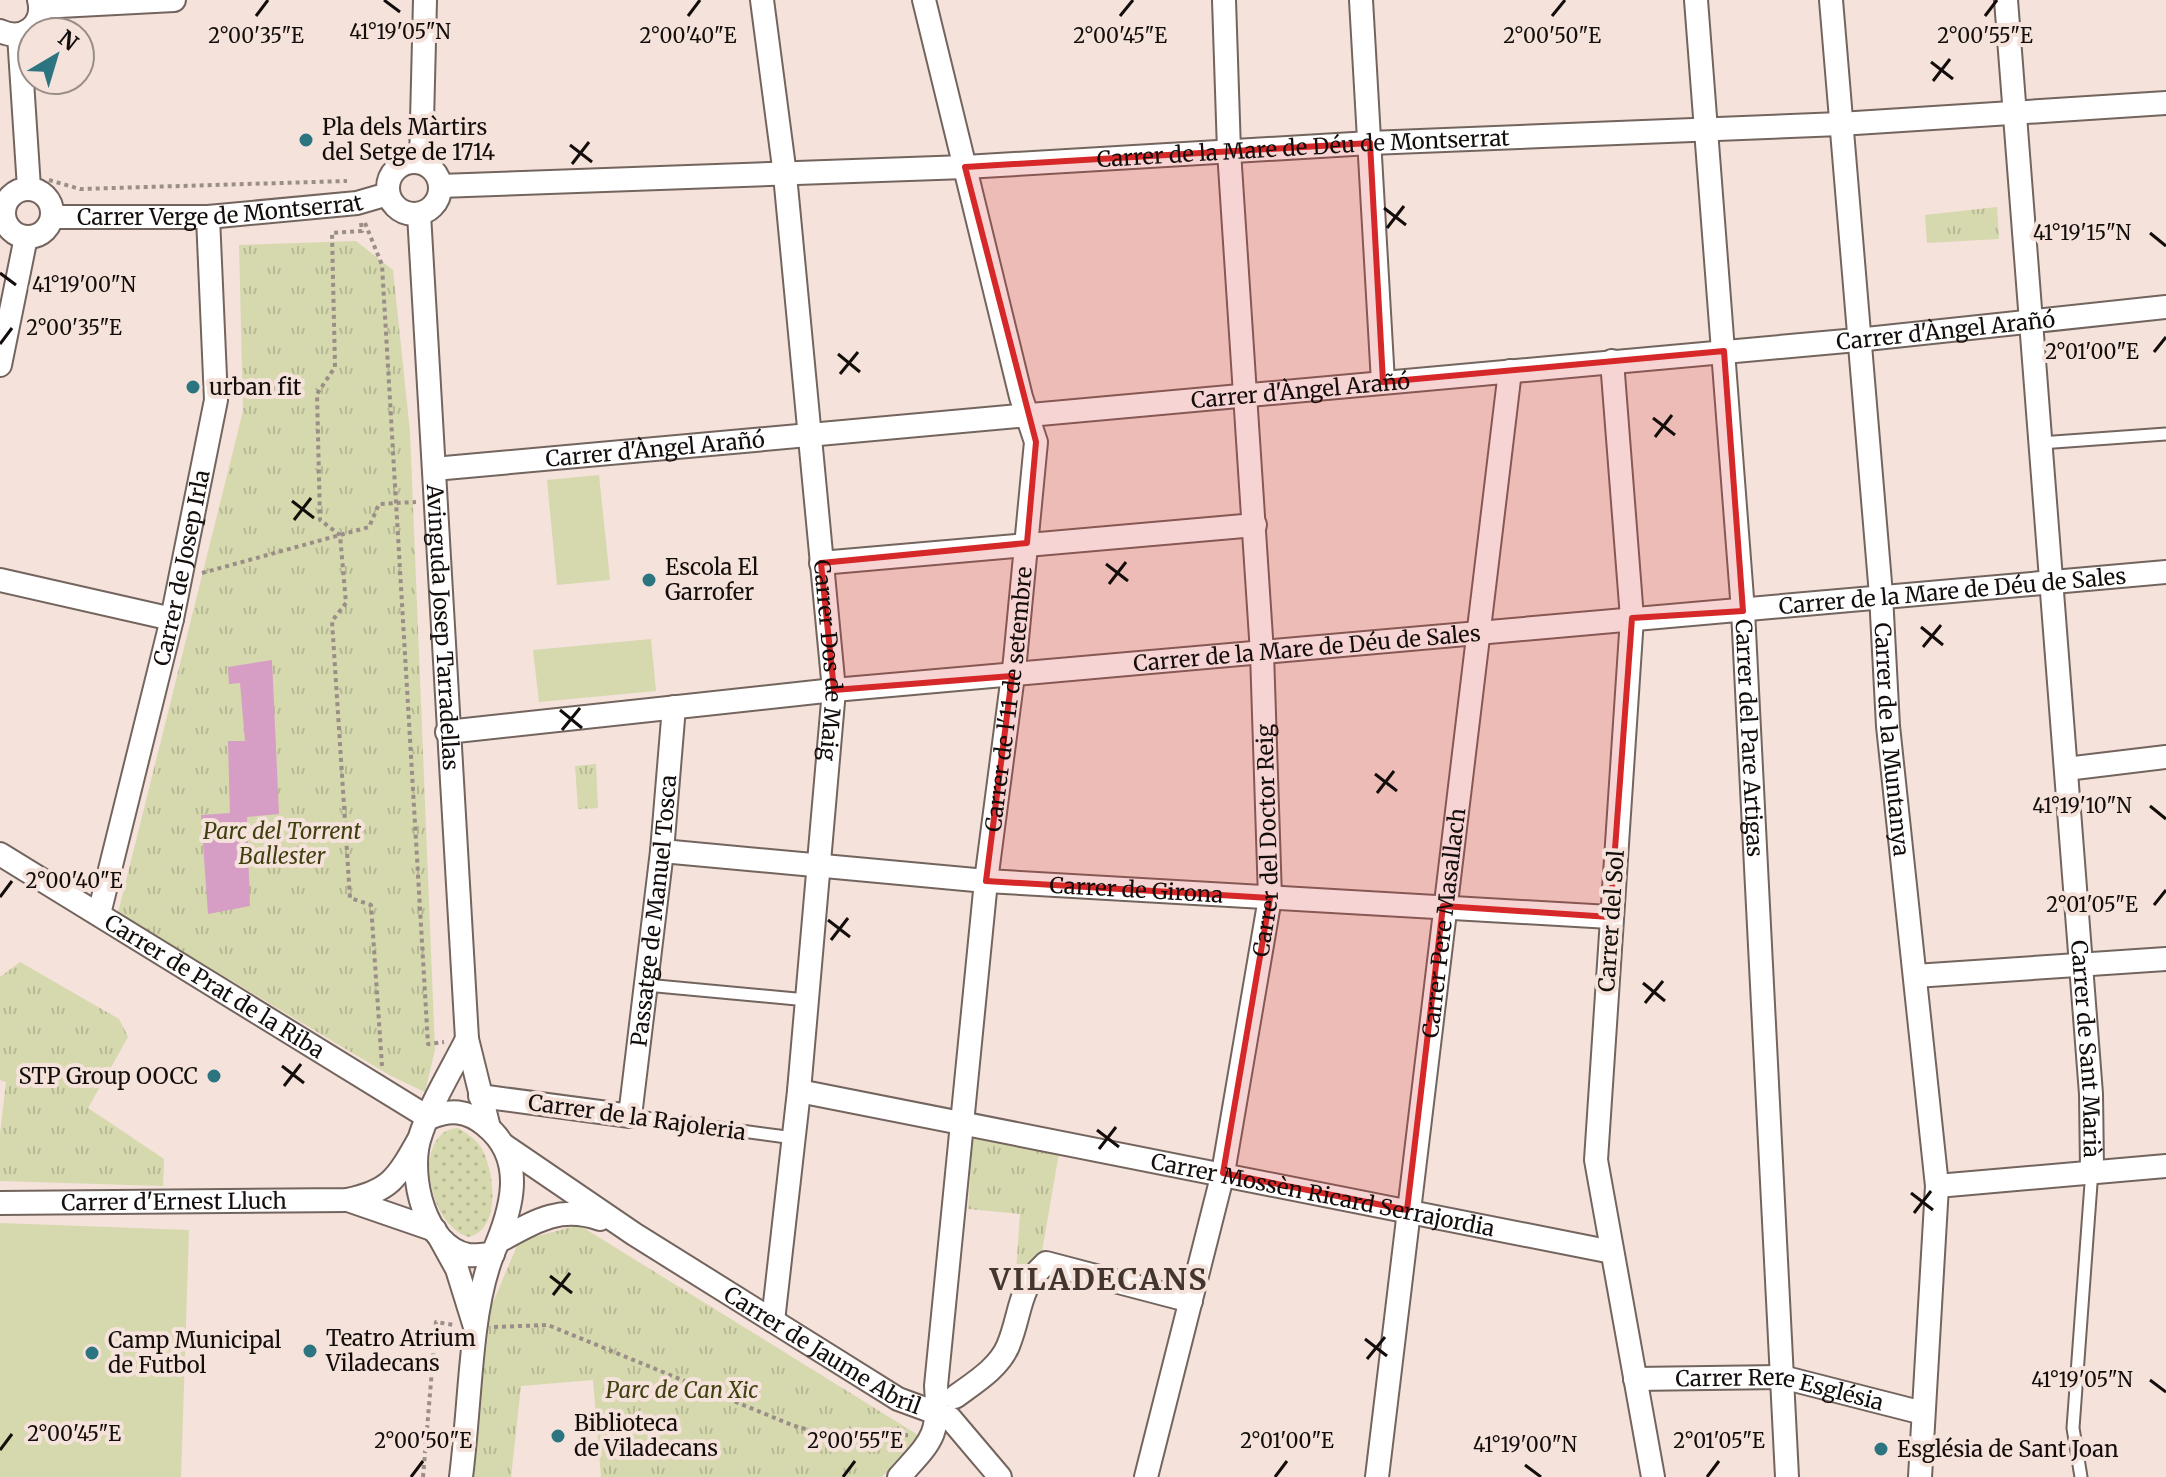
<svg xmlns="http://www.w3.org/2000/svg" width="2166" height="1477" viewBox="0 0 2166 1477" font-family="Merriweather,serif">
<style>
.grass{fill:url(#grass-dots)}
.park{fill:url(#park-tufts)}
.pitch{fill:#d6d8ae}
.water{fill:#d69ec5}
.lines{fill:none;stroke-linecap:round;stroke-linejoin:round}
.lane-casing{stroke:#73645e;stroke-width:15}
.street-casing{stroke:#73645e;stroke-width:26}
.path{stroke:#9b8e89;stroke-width:4;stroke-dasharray:4 4;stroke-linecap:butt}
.lane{stroke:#fff;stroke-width:11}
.street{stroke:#fff;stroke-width:22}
.marked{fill:#d62828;fill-opacity:0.2;stroke:#d62828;stroke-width:6;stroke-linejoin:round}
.ticks{fill:none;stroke:#130d0b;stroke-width:3}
.poi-dot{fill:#2c747f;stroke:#f4e2db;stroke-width:3}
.labels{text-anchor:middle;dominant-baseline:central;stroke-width:8;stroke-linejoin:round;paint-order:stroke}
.poi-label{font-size:22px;fill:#130d0b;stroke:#f4e2db;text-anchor:start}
.street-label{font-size:22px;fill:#130d0b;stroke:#f4e2db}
.park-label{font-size:22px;font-style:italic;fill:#40400e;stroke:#f4e2db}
.district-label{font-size:30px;font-weight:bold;letter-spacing:2px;fill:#43352f;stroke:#f4e2db}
.ticks-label{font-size:20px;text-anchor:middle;fill:#130d0b;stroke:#f4e2db;stroke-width:8;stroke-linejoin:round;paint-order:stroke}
</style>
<defs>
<pattern id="grass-dots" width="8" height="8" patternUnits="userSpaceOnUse" patternTransform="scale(2)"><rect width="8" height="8" fill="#d6d8ae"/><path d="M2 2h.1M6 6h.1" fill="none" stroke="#b7b894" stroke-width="1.8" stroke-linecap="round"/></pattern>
<pattern id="park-tufts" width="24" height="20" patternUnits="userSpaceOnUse" patternTransform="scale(2)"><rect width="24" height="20" fill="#d6d8ae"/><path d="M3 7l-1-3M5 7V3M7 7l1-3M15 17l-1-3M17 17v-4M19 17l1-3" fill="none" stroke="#b7b894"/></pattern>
</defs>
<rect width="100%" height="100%" fill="#f4e2db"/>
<!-- grass -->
<path class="grass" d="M458,1128C468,1134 476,1139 482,1149C494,1172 502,1228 469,1237C427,1226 411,1131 458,1128Z"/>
<!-- park -->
<g class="park">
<polygon points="1997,207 1999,239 1927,243 1925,215"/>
<polygon points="356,241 393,270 410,432 435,1050 425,1092 391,1076 118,913 243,411 239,245"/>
<polygon points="596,764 598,808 578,809 575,766"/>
<polygon points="20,962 119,1019 128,1037 88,1108 164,1159 163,1186 0,1181 0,1134 6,1082 0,1080 0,977"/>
<polygon points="973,1137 1059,1153 1041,1257 1023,1271 1016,1272 1020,1214 968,1209"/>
<polygon points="579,1225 918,1435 882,1477 601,1477 593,1380 521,1386 511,1477 472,1477 491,1307 519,1241"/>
</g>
<!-- pitch -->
<g class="pitch">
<polygon points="599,475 610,580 557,585 547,480"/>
<polygon points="651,639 656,691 539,702 533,650"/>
<polygon points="0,1223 189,1230 181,1477 0,1477"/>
</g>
<!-- water -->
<polygon class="water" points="272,660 279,814 247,817 250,906 208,914 201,815 230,813 228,741 245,741 240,683 229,684 228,667"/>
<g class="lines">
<!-- lane casing -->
<g class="lane-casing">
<g id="lane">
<polyline points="2040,443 2166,434"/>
<polyline points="646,985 807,1000"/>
<polyline points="630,1116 794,1138"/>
<polyline points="2081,1477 2073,1428 2092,1170"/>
</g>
</g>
<!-- street casing -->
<g class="street-casing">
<g id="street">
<path id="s1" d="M762,0L785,175L834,690L799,1091L773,1321"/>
<polyline points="1361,0 1383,382"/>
<path id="s2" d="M1696,0L1743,611L1787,1477"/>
<path id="s3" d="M1831,0L1881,595L1888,726L1937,1186L1920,1477"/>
<path id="s4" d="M2006,0L2091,1094L2092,1169"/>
<polyline points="40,7 174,0"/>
<path d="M0,31C23,42 45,25 39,0"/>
<polyline points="19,35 29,188"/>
<circle cx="414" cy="188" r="26"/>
<polyline points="421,162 425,0"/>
<path id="s5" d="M440,186L965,167L1370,143L1840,124L2166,103"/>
<circle cx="28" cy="213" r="24"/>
<path id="s6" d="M419,214L467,1039L489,1128"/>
<path id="s7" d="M52,217H208L357,203L388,194"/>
<polyline points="1612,361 1632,618 1596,1160 1653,1477"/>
<polyline points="0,365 26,237"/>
<path id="s8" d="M434,469L1857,340L2166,307"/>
<polyline points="821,563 1255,525"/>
<polyline points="0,580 172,619"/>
<path id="s9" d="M447,732L834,690L2166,572"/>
<polyline points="2066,769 2166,757"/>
<path id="s10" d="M662,851L986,881L1610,917"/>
<path id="s11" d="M0,854L429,1118"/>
<path id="s12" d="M99,914L172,619L216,400L208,217"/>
<polyline points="1915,976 2166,959"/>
<path d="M467,1039C451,1071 429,1106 419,1140C409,1176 424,1246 468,1255C476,1256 485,1254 493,1254"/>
<path id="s13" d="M799,1091L1612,1252"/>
<path id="s14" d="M480,1096L630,1116L662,851L674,707"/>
<path d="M429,1118C450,1109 467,1110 485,1125C528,1159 511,1212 493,1253C484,1276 478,1307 475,1331C469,1379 467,1429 461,1477"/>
<path id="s15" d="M505,1146L634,1234L898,1399L950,1418L1000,1477"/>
<polyline points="1937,1186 2166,1166"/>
<polyline points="348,1200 435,1230"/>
<path id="s16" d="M0,1203L347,1200C390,1191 397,1178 418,1141"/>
<polyline points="441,1240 457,1269 475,1327"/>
<path d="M501,1240C535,1221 561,1205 600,1219"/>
<path id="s17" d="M1635,1379L1782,1377L1923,1413"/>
<path d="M955,1397C974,1383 999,1368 1008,1346C1022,1312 1017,1289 1046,1263L1191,1301"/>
<path id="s18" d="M899,1477C931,1441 940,1437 936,1386L986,881L1015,660L1036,442L1021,397L924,0"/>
<path id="s19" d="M1146,1477L1223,1173L1270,898L1262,653L1229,151L1224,0"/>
<path id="s20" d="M1377,1477L1510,371"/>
</g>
</g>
<!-- path -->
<g class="path">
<polyline points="49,180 80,189 347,181"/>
<polyline points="361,223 362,231 332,233 335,367 317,394 320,520 340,535 346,603 332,621 350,898 371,905 382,1066"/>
<polyline points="365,223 382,265 428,1044 444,1042"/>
<polyline points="202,573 369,527 379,504 416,502"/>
<polyline points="494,1327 548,1325 792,1425 835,1438 908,1435"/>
<polyline points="423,1477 436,1322 454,1325"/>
</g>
<!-- lane -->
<use href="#lane" class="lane"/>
<!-- street -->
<use href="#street" class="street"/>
</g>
<!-- marked area -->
<path class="marked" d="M1370,143L1383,382L1724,351L1743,611L1632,618L1610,917L1443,906L1407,1210L1223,1173L1270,898L986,881L1012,676L834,690L821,563L1027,543L1036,442L965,167Z"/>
<!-- ticks -->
<path class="ticks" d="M384,0L400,12M256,16L268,0M688,16L700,0M1120,16L1133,0M1552,16L1565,0M1985,16L1997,0M1931,62L1953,79M1933,81L1950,59M570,145L592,162M572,164L589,142M1384,208L1406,225M1387,228L1404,206M2150,233L2166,246M0,273L16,285M0,344L12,328M2154,352L2166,337M838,354L860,372M840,374L858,352M1653,418L1675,435M1655,437L1672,415M292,501L314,518M294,520L311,498M1106,564L1128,581M1109,584L1126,562M1921,627L1943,645M1923,647L1941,625M560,710L582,728M562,730L580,708M1375,774L1397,791M1377,793L1394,771M2150,806L2166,819M0,897L12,881M2154,905L2166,890M828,920L850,937M831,940L848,918M1643,983L1665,1001M1645,1003L1663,981M282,1066L304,1083M284,1086L301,1064M1097,1130L1119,1147M1099,1149L1116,1127M1911,1193L1933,1210M1914,1213L1931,1191M550,1276L572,1293M553,1295L570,1273M1365,1339L1387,1356M1367,1359L1385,1337M2150,1380L2166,1392M0,1450L12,1434M1525,1465L1541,1477M411,1477L423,1461M843,1477L855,1461M1275,1477L1287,1461M1707,1477L1719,1461"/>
<!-- markers -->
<g class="poi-dot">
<circle cx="306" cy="140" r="8"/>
<circle cx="193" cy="387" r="8"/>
<circle cx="649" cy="580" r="8"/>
<circle cx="214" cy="1076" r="8"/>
<circle cx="310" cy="1351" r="8"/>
<circle cx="92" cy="1353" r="8"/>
<circle cx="558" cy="1436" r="8"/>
<circle cx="1881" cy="1449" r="8"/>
</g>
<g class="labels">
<!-- poi labels -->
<g class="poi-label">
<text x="322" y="127">Pla dels Màrtirs<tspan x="322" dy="25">del Setge de 1714</tspan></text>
<text x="209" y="387">urban fit</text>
<text x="665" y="567">Escola El<tspan x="665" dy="25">Garrofer</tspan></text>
<text x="198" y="1076" text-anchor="end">STP Group OOCC</text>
<text x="326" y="1338">Teatro Atrium<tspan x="326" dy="25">Viladecans</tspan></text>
<text x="108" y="1340">Camp Municipal<tspan x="108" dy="25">de Futbol</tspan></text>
<text x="574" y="1423">Biblioteca<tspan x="574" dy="25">de Viladecans</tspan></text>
<text x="1897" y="1449">Església de Sant Joan</text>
</g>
<!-- street labels -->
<g class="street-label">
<text stroke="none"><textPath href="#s5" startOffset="864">Carrer de la Mare de Déu de Montserrat</textPath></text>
<text stroke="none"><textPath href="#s7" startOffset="168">Carrer Verge de Montserrat</textPath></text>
<text stroke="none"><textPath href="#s8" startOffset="1518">Carrer d'Àngel Arañó</textPath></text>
<text stroke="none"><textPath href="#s8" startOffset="870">Carrer d'Àngel Arañó</textPath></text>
<text stroke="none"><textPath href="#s8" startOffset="222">Carrer d'Àngel Arañó</textPath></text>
<text stroke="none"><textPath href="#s12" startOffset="356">Carrer de Josep Irla</textPath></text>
<text stroke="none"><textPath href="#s9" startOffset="1512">Carrer de la Mare de Déu de Sales</textPath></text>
<text stroke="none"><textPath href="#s6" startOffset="414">Avinguda Josep Tarradellas</textPath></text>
<text stroke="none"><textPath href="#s9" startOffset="864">Carrer de la Mare de Déu de Sales</textPath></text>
<text stroke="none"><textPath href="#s1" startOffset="664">Carrer Dos de Maig</textPath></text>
<text stroke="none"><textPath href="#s18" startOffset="794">Carrer de l'11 de setembre</textPath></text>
<text stroke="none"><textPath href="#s2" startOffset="740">Carrer del Pare Artigas</textPath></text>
<text stroke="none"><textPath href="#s3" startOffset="742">Carrer de la Muntanya</textPath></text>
<text stroke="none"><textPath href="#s19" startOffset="650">Carrer del Doctor Reig</textPath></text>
<text stroke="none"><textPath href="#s10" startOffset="476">Carrer de Girona</textPath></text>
<text stroke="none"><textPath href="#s14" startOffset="358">Passatge de Manuel Tosca</textPath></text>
<text transform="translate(1611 921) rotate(-86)">Carrer del Sol</text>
<text stroke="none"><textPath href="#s20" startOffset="558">Carrer Pere Masallach</textPath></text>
<text stroke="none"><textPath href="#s11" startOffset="252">Carrer de Prat de la Riba</textPath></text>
<text stroke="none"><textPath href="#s4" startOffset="1052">Carrer de Sant Marià</textPath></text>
<text transform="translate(637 1117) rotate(8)">Carrer de la Rajoleria</text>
<text stroke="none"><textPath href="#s13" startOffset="534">Carrer Mossèn Ricard Serrajordia</textPath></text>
<text stroke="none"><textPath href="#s16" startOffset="174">Carrer d'Ernest Lluch</textPath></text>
<text stroke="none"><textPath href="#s15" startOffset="378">Carrer de Jaume Abril</textPath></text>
<text stroke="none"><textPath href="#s17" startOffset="146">Carrer Rere Església</textPath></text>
</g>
<!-- park labels -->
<g class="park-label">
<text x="282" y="831">Parc del Torrent<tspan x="282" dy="25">Ballester</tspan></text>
<text x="682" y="1390">Parc de Can Xic</text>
</g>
<!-- district labels -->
<g class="district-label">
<text x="1099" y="1279">VILADECANS</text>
</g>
</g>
<g class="ticks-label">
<text x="400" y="39">41°19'05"N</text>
<text x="256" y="43">2°00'35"E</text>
<text x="1120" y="43">2°00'45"E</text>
<text x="1552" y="43">2°00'50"E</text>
<text x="1985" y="43">2°00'55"E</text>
<text x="688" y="43">2°00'40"E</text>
<text x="2082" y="240">41°19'15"N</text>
<text x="84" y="292">41°19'00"N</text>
<text x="74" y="335">2°00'35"E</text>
<text x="2092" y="359">2°01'00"E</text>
<text x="2082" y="813">41°19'10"N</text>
<text x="74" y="888">2°00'40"E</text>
<text x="2092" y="912">2°01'05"E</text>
<text x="2082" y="1387">41°19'05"N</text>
<text x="74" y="1441">2°00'45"E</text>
<text x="423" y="1448">2°00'50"E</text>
<text x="855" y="1448">2°00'55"E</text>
<text x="1287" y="1448">2°01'00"E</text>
<text x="1719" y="1448">2°01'05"E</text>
<text x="1525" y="1452">41°19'00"N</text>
</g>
<!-- north arrow -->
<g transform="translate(56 56) rotate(38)"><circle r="38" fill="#f4e2db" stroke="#9a8d88" stroke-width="2"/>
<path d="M0-6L14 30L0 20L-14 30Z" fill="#2c747f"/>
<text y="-12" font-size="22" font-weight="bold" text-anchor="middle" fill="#130d0b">N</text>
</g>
</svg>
